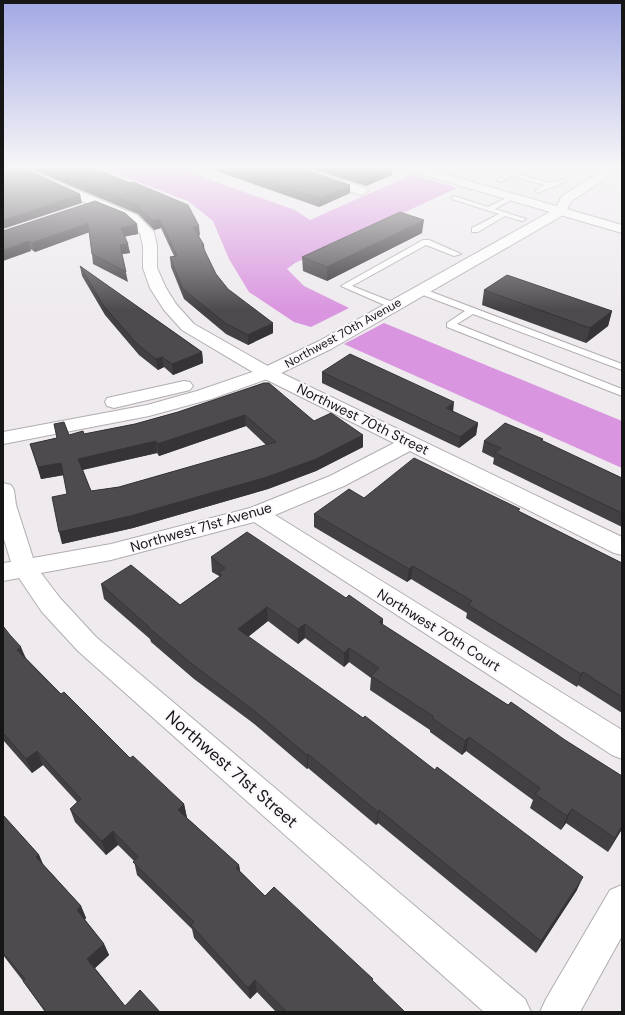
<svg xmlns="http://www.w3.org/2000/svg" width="625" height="1015" viewBox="0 0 625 1015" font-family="'DM Sans',sans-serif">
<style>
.water{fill:#d995df}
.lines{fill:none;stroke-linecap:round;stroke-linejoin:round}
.service-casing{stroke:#b1adb1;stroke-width:2}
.minor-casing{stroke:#b1adb1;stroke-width:2}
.tertiary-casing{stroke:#b1adb1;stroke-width:2}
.primary-casing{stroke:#b1adb1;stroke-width:2}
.service{fill:#fff;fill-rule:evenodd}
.minor{fill:#fff;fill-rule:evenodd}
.tertiary{fill:#fff;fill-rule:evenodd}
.primary{fill:#fff;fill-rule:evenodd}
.wall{fill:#434043;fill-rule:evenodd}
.shaded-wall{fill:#373437}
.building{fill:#4e4b4e;stroke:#373437;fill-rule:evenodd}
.labels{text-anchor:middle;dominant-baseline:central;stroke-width:4;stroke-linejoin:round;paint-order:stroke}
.far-street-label{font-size:12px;fill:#171617;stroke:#fbf7fc}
.street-label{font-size:14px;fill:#171617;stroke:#fbf7fc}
.near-street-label{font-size:17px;fill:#171617;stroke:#fbf7fc}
</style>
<rect width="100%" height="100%" fill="#eeeaee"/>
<!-- water -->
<g class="water">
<polygon points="99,167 174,167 295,210 310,220 411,175 457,188 295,263 287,269 304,286 349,308 311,327 294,322 249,292 229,259 213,221 188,201"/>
<polygon points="384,323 622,421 622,468 344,344"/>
</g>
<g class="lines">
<!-- service casing -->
<g class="service-casing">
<g id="service">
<polygon points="518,167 527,167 517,174 550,183 564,179 567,181 538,193 535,191 544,185 512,176 501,182 496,181"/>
<polygon points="561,167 573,167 604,177 601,179"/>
<polygon points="454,196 488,207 510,196 514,196 514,198 495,209 526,219 522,221 505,216 478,232 472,232 472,228 499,214 452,199 451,198"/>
<polygon points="423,240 429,240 461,254 454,256 426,245 352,286 395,303 395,307 389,307 341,286"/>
<polygon points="421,288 622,364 622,370 473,314 457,324 622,389 622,396 447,327 447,323 465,311 418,293 417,291"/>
</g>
</g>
<!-- minor casing -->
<g class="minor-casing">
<g id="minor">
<polygon points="5,167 21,167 137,215 154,232 157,246 157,268 166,288 176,304 194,324 273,369 622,537 622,555 614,553 410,451 344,486 275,515 622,730 622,759 612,755 254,522 111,560 41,573 60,598 96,637 525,999 531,1012 484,1012 78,651 42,612 19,578 3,581 3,563 11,562 3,536 3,483 11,485 14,490 16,505 33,558 111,544 250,508 330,476 394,443 261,377 182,330 164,310 150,288 143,268 143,246 140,233 127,221"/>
<polygon points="282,167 300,167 366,188 368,191 362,195 358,194 283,169"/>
<polygon points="608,167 622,168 570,202 562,202 560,199 562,196"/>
<polygon points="622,885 622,936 580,1012 540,1012 546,999 610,890"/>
</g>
</g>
<!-- tertiary casing -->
<g class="tertiary-casing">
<g id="tertiary">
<polygon points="566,195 572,199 565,214 331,349 273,377 211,399 149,416 3,444 3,432 147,405 197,391 261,369 319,341 555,209 562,196"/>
<polygon points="184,381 190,382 193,386 190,390 114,408 107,406 105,402 107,398"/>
</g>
</g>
<!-- primary casing -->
<g class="primary-casing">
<polygon id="primary" points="402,167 421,167 622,225 622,233 403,169"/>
</g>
<!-- service -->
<use href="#service" class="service"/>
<!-- minor -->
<use href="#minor" class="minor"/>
<!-- tertiary -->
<use href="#tertiary" class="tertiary"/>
<!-- primary -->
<use href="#primary" class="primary"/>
</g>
<!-- wall -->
<g class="wall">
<polygon points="26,167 91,167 200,235 199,235 205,252 216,274 228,289 273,333 248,345 226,334 184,299 171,267 170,257 174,256 161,228 154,230 138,214"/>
<polygon points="205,167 297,167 350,193 319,207"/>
<polygon points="306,167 392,167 392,175 366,186"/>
<polygon points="137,224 138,234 125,236 130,253 122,254 128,282 93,264 92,254 89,232 35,252 3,231"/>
<polygon points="422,233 327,281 303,271 302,257"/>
<polygon points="80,266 202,352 203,363 173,375 164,367 158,370 139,355 105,315 82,276"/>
<polygon points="484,290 612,311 608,326 586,343 482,305"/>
<polygon points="322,372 453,412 478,423 476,435 459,448 322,383"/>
<path d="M264,383L314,421L363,447L316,471L268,489L133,528L62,544L67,494L64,475L41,479L30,444L69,435L84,434L135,424L178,412ZM246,426L266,445L119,487L91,491L83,470L157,453L159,456Z"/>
<polygon points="543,439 542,441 622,478 622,527 493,464 494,458 482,452 484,441"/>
<polygon points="364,498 519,511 622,563 622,713 578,685 577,687 466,618 467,613 411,579 407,582 314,527 314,514"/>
<polygon points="211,557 346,598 383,619 383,625 508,705 622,776 622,829 608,852 566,823 561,830 530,808 533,800 466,751 462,755 430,732 430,730 370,690 371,678 349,662 344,667 305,638 298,644 268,621 248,637 577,890 536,953 378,823 376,825 308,768 307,769 253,723 194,679 151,642 150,639 104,599 101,584 180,605 219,577 219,576 212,572"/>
<polygon points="3,626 26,658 61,694 130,758 184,804 187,818 239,865 240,871 265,896 372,981 405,1012 276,1012 257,992 250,999 194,938 192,929 137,875 134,861 118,845 106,855 75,822 70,809 77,802 43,765 32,773 3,740"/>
<polygon points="3,815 39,855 43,864 81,906 86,918 85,920 104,944 109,955 95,968 125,1006 160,1012 45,1012 30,991 23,981 3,955"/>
</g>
<!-- shaded-wall -->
<g class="shaded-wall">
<polygon points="392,167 392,175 366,186 366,178"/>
<polygon points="350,185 350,193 319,207 320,199"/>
<polygon points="80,194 82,203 3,229 3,220"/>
<polygon points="160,219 161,228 154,230 153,221"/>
<polygon points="424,220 422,233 327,281 327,267"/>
<polygon points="88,223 90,232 35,252 32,243"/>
<polygon points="137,224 138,234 123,237 121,228"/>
<polygon points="199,226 200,235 194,236 193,227"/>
<polygon points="29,241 31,251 3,261 3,250"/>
<polygon points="128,244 130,253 122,254 120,245"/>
<polygon points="202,245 204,245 205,254"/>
<polygon points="612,311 608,326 586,343 590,328"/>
<polygon points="273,323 273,333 248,345 248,335"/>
<polygon points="202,352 203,363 173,375 172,364"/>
<polygon points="162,357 164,367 158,370 156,359"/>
<polygon points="454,402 453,413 446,408"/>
<polygon points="245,415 246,426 159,456 157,444"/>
<polygon points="478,423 476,435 459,448 460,437"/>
<polygon points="363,435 363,447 316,471 268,489 133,528 62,544 59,532"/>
<polygon points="156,441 157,453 81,470 78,459"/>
<polygon points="61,463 64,475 41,479 38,467"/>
<polygon points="413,566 411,579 407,582 409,569"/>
<polygon points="267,607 268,621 239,644 238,629"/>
<polygon points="383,619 382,633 379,622"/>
<polygon points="305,624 305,638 298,644 298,629"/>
<polygon points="21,647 27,661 17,650"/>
<polygon points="349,648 349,662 344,667 344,653"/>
<polygon points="583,672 578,685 577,687 581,674"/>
<polygon points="469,737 466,751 462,755 465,741"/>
<polygon points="37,751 43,765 32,773 26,759"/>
<polygon points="308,754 308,768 307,769 307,755"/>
<polygon points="184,804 187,818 181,824 178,810"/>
<polygon points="572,809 566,823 561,830 567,816"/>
<polygon points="379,810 378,823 376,825 378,812"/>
<polygon points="622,826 622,829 608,852 615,838"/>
<polygon points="113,831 118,845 106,855 102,841"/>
<polygon points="39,855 44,867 36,857"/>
<polygon points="239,865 241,878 236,868"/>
<polygon points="583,877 577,890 536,953 541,941"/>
<polygon points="81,906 86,918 82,922 77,910"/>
<polygon points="104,944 109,955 93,970 87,959"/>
<polygon points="255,980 257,992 250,999 248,988"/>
</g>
<!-- building -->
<g class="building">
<polygon points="3,167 20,167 80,194 3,220"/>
<polygon points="44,167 91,167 130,183 133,182 188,205 199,226 193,227 204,245 202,245 216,274 228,289 273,323 248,335 225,323 183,289 170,257 177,256 160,219 153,221 136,205"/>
<polygon points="227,167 297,167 350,185 320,199"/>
<polygon points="331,167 392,167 366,178"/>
<polygon points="95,201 125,213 137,224 121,228 128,244 120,245 126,272 92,254 88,223 32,243 29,241 3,250 3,231"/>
<polygon points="400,212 424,220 327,267 302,257"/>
<polygon points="80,266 202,352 172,364 162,357 156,359 137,344 103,305"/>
<polygon points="507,275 612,311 590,328 484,290"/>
<polygon points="350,354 454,402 446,408 478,423 460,437 322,372"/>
<path d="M264,383H269L314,421L331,413L363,435L316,459L267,477L130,516L59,532L52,497L67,494L61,463L38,467L30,444L57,438L54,424L64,422L69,435L83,431L84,434L135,424L178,412ZM245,415L276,442L119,487L91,491L78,459L156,441L157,444Z"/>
<polygon points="505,423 543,439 541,440 622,478 622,513 495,453 501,448 484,441"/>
<polygon points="414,458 520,509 518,511 622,563 622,697 583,672 581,674 468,605 472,601 413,566 409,569 314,514 349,489 364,498"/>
<polygon points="247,532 346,598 349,595 383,619 379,622 508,705 511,702 565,740 622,776 622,826 615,838 572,809 567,816 535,794 540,788 469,737 465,741 432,718 433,716 371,676 379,668 349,648 344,653 305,624 298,629 267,607 238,629 363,718 365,716 435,770 437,767 583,877 541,941 379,810 378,812 308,754 307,755 252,709 192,664 148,627 149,627 101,584 131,565 180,605 222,575 218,573 225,568 211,557"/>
<polygon points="3,626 10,635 21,647 17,650 61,694 64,692 130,758 133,756 184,804 178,810 239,865 236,868 265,896 274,887 373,979 372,980 405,1012 287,1012 255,980 248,988 191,925 194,922 133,862 138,857 113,831 102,841 70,809 81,799 37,751 26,759 3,733"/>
<polygon points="3,815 39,855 36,857 81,906 77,910 104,944 87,959 125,1006 140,990 160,1012 46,1012 23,981 25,979 3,953"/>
</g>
<!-- sky -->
<linearGradient id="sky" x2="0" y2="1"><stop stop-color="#a2a8e4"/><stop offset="0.54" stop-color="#f7f6f7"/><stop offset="1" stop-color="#f7f6f7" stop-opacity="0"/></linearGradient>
<rect width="625" height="310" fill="url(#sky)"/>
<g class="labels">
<!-- far-street labels -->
<g class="far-street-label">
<text transform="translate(343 333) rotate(-29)">Northwest 70th Avenue</text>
</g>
<!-- street labels -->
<g class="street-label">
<text transform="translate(363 419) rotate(26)">Northwest 70th Street</text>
<text transform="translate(201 527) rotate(-16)">Northwest 71st Avenue</text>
<text transform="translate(439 630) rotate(32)">Northwest 70th Court</text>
</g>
<!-- near-street labels -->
<g class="near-street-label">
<text transform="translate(232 769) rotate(41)">Northwest 71st Street</text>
</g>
</g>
<!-- border -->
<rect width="625" height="1015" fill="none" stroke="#171617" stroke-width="8"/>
</svg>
